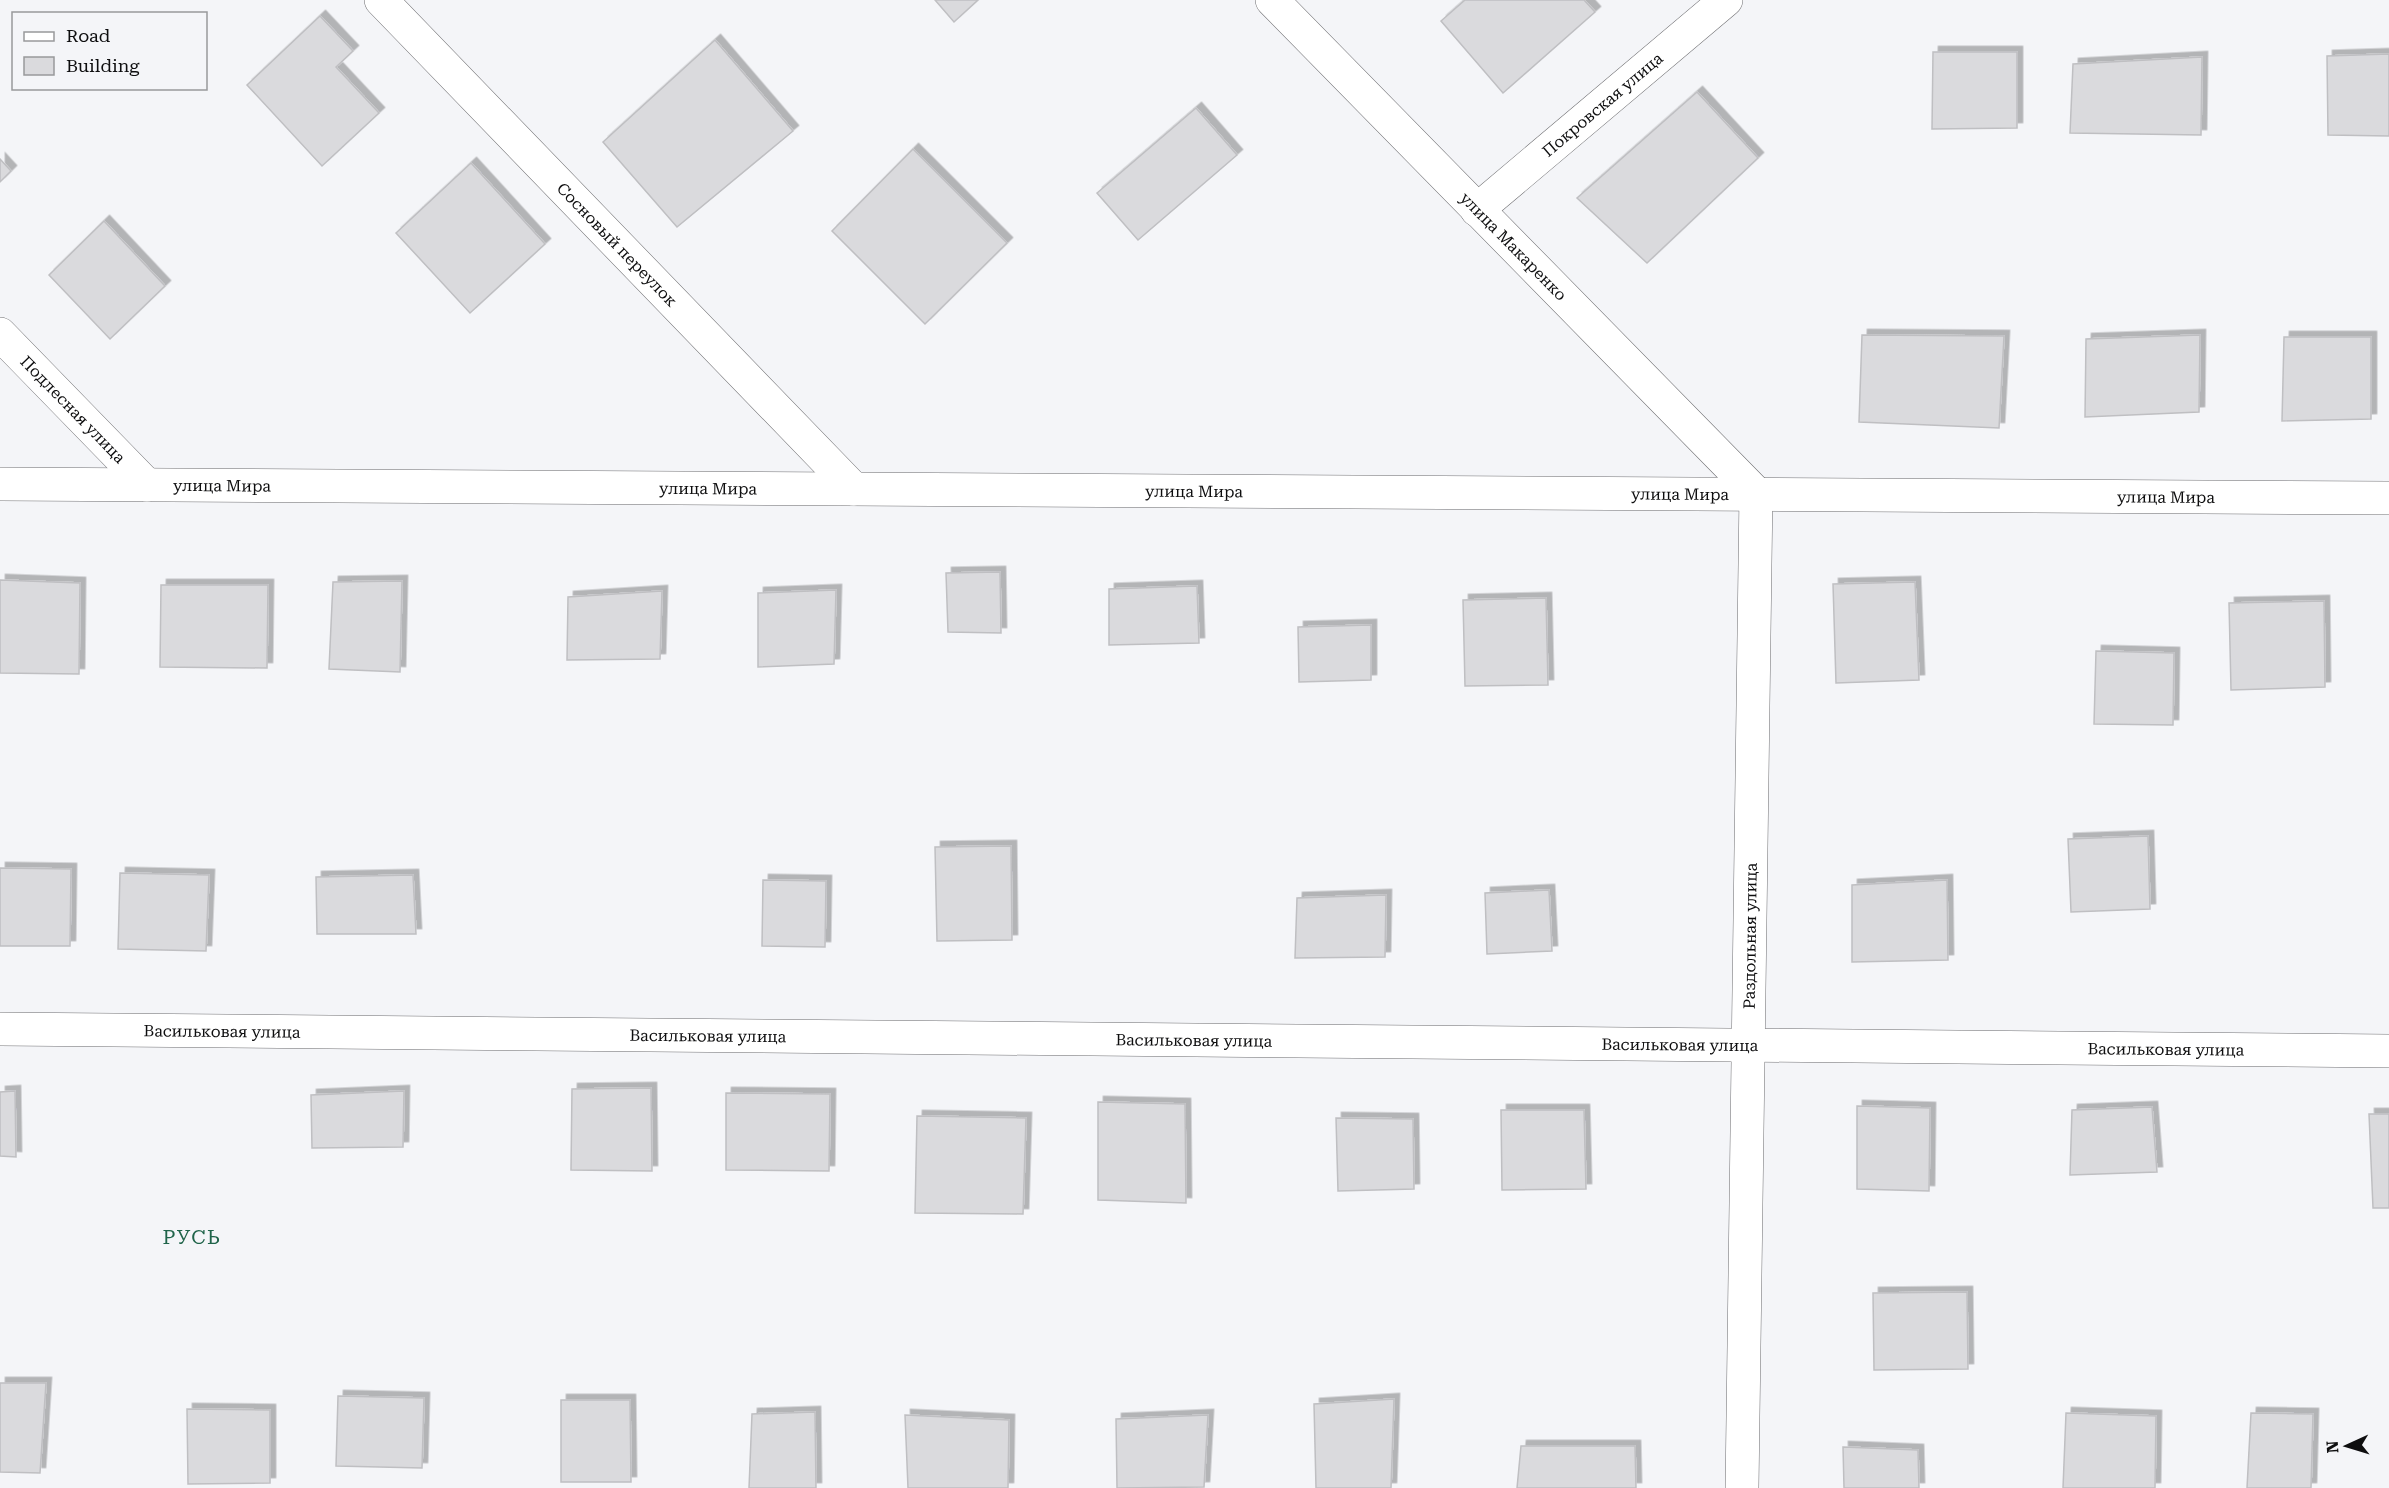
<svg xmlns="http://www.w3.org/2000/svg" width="2389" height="1488" viewBox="0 0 2389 1488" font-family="'Roboto Serif',serif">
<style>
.building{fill:#dadadd;stroke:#bfbfc2;stroke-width:1.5;filter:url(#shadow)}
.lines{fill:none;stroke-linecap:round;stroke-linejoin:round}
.minor-casing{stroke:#6e6e71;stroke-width:34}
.minor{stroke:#fff;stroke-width:33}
.labels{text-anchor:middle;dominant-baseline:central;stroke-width:5;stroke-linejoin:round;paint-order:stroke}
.street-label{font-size:16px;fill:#0e0e0f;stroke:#f4f5f8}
.quarter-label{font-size:20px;letter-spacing:1.5px;fill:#20644a;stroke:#f4f5f8}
</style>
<defs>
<filter id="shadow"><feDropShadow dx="5.5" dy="-5.5" stdDeviation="0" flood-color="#0004"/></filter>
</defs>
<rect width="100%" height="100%" fill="#f4f5f8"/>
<!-- building -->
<g class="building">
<polygon points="935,0 978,0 954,22"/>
<polygon points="1465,0 1584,0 1595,12 1503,93 1441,21"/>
<polygon points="320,16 353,51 336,67 379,113 322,166 247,85"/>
<polygon points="715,40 793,131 677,227 603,142"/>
<polygon points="1933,52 2017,52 2017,128 1932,129"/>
<polygon points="2389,54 2389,136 2328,135 2327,56"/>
<polygon points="2202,57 2201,135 2070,133 2073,64"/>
<polygon points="1697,92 1758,158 1647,263 1577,198"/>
<polygon points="1196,108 1237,155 1138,240 1097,193"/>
<polygon points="913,149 1007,243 925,324 832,231"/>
<polygon points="0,159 11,171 0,182"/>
<polygon points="471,163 545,244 470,313 396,233"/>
<polygon points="104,221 165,286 110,339 49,275"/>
<polygon points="1862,335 2004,336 1999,428 1859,422"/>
<polygon points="2200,335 2199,412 2085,417 2086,339"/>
<polygon points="2284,337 2371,337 2371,419 2282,421"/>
<polygon points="1000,572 1001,633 948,632 946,573"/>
<polygon points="0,580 80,583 79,674 0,673"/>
<polygon points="402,581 400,672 329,669 333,582"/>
<polygon points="1915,582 1919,680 1836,683 1833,584"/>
<polygon points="161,585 268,585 267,668 160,667"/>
<polygon points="1197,586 1199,643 1109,645 1109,589"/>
<polygon points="836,590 834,664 758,667 758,593"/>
<polygon points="662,591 660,659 567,660 568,597"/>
<polygon points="1546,598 1548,685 1465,686 1463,600"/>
<polygon points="2324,601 2325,687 2231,690 2229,603"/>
<polygon points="1371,625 1371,680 1299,682 1298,627"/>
<polygon points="2096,651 2174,653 2173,725 2094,724"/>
<polygon points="2148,836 2150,909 2071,912 2068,839"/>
<polygon points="1011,846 1012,940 937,941 935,847"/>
<polygon points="0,868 71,869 70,946 0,946"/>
<polygon points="120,873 209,875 206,951 118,949"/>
<polygon points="413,875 416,934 317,934 316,877"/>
<polygon points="763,880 826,881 825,947 762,946"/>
<polygon points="1947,880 1948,960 1852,962 1852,885"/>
<polygon points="1549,890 1552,951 1487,954 1485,893"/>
<polygon points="1386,895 1385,957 1295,958 1297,898"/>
<polygon points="651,1088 652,1171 571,1170 572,1089"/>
<polygon points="15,1091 16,1157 0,1156 0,1092"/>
<polygon points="404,1091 403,1147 312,1148 311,1095"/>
<polygon points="726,1093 830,1094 829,1171 726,1170"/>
<polygon points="1098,1102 1185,1104 1186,1203 1098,1200"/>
<polygon points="1857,1106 1930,1108 1929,1191 1857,1189"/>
<polygon points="2152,1107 2157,1172 2070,1175 2072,1110"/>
<polygon points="1501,1110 1584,1110 1586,1189 1502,1190"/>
<polygon points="2369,1114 2389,1114 2389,1208 2373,1208"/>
<polygon points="917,1116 1026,1118 1023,1214 915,1213"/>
<polygon points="1336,1118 1413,1119 1414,1189 1338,1191"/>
<polygon points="1967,1292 1968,1369 1874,1370 1873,1293"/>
<polygon points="0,1383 46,1383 40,1473 0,1472"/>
<polygon points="338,1396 424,1398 422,1468 336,1466"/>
<polygon points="1394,1399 1391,1488 1316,1488 1314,1404"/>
<polygon points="561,1400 630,1400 631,1482 561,1482"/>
<polygon points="187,1409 270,1410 270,1483 188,1484"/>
<polygon points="815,1412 816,1488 749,1488 752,1414"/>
<polygon points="2066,1413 2156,1416 2155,1488 2063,1488"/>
<polygon points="2251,1413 2313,1414 2311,1488 2247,1488"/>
<polygon points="905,1415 1009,1420 1008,1488 908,1488"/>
<polygon points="1208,1415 1204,1487 1117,1488 1116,1419"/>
<polygon points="1521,1446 1635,1446 1636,1488 1517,1488"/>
<polygon points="1843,1447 1918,1450 1919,1488 1844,1488"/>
</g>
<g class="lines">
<!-- minor casing -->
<g class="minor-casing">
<g id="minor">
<path id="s1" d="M381,0L854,489"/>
<path id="s2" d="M1272,0L1756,493"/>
<path id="s3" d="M1477,210L1726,0"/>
<path id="s4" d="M0,334L147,485"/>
<path id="s5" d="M0,484L2389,498"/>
<path id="s6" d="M0,1029L2389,1051"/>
<path id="s7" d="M1742,1488L1756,493"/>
</g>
</g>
<!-- minor -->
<use href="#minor" class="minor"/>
</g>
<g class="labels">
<!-- street labels -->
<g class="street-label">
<text stroke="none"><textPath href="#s3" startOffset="164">Покровская улица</textPath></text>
<text stroke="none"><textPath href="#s1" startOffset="340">Сосновый переулок</textPath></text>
<text stroke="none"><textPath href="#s2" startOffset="345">улица Макаренко</textPath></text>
<text stroke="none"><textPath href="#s4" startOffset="105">Подлесная улица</textPath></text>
<text stroke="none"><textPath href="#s5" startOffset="222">улица Мира</textPath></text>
<text stroke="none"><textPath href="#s5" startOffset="708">улица Мира</textPath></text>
<text stroke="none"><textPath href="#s5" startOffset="1194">улица Мира</textPath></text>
<text stroke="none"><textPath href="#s5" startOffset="1680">улица Мира</textPath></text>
<text stroke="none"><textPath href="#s5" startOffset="2166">улица Мира</textPath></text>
<text stroke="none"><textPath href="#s7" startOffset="552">Раздольная улица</textPath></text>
<text stroke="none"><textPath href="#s6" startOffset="222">Васильковая улица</textPath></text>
<text stroke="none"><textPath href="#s6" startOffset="708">Васильковая улица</textPath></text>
<text stroke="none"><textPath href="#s6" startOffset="1194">Васильковая улица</textPath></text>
<text stroke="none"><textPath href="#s6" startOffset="1680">Васильковая улица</textPath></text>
<text stroke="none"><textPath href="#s6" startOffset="2166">Васильковая улица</textPath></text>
</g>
<!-- quarter labels -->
<g class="quarter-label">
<text x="192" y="1237">РУСЬ</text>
</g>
</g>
<!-- legend -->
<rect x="12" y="12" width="195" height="78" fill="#f4f5f8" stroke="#98999b" stroke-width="1.5"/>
<rect x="24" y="32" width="30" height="9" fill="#ffffff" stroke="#98999b" stroke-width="1.5"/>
<text x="66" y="42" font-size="18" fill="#0e0e0f">Road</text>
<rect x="24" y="57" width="30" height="18" fill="#dadadd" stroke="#98999b" stroke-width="1.5"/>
<text x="66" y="72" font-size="18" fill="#0e0e0f">Building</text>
<!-- north arrow -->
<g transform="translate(2347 1446) rotate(266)" stroke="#f4f5f8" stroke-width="4.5" paint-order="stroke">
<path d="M0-4.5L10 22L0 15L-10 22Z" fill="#0e0e0f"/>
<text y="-9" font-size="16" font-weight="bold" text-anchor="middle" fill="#0e0e0f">N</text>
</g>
</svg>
